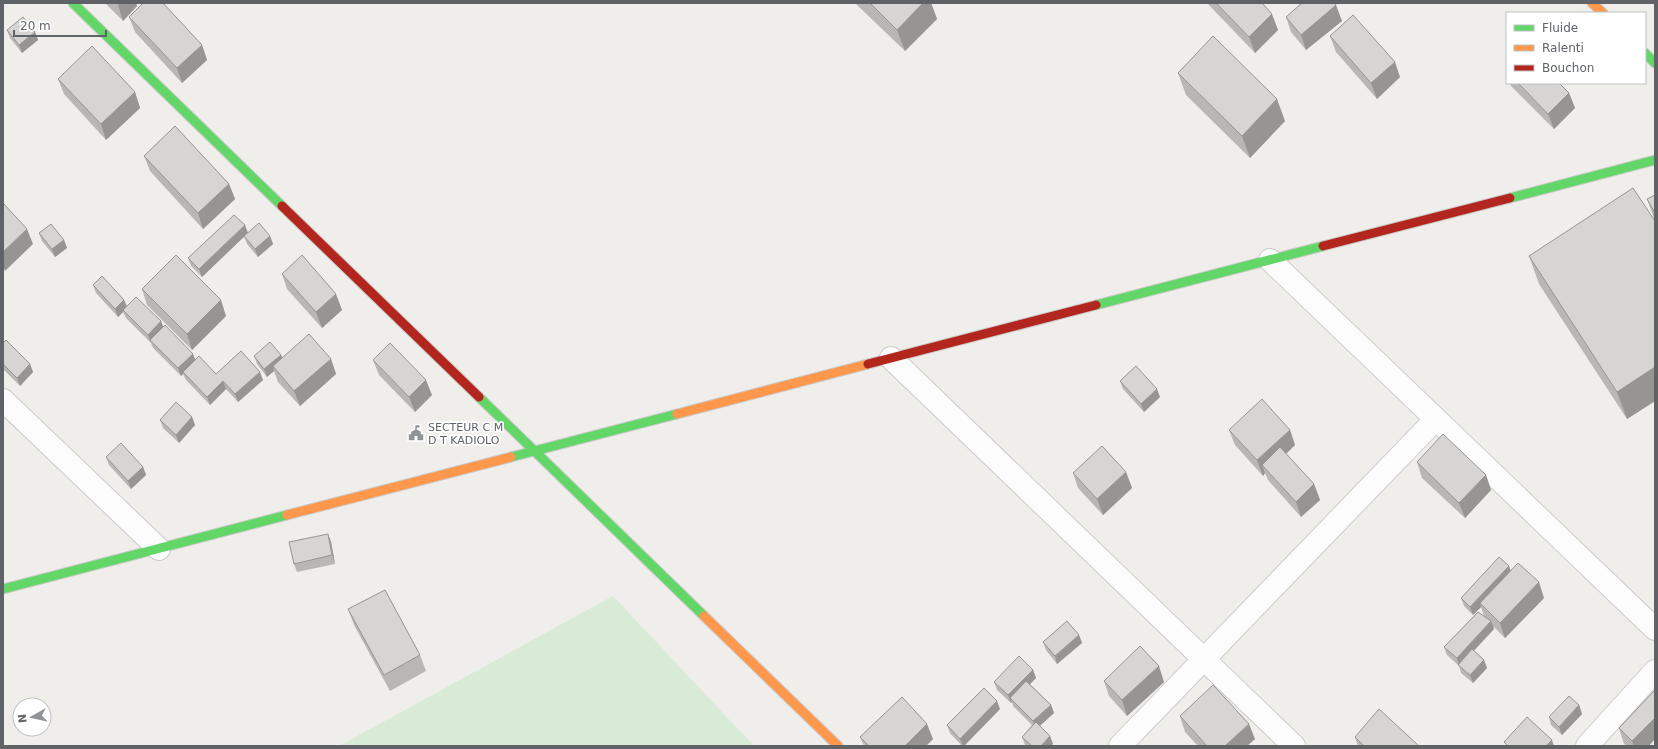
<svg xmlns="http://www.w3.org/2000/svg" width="1658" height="749" viewBox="0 0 1658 749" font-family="'DejaVu Sans',sans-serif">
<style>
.green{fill:#d8ebd6}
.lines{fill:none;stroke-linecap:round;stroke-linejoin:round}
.street-casing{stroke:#cbcccc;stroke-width:24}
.fast-casing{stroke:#cacacb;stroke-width:11}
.slow-casing{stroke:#cacacb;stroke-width:11}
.jam-casing{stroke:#cacacb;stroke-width:11}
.street{stroke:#fdfcfc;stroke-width:22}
.fast{stroke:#63d668;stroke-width:9}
.slow{stroke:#ff974d;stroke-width:9}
.jam{stroke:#b3261e;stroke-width:9}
.wall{fill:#b8b7b5}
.shaded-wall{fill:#969594}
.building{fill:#d6d5d3;stroke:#969594}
.labels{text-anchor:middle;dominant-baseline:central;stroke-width:3.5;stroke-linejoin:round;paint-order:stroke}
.poi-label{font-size:11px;fill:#5f6368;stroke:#fff;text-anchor:start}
</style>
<rect width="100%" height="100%" fill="#efeeea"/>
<!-- green -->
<polygon class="green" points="613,596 754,746 339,746"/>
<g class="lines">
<!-- street casing -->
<g class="street-casing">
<g id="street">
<polyline points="1270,260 1655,629"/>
<polyline points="891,358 1294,746"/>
<polyline points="3,400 159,549"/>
<polyline points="1120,746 1436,419"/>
<polyline points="1587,746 1655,671"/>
</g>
</g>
<!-- fast casing -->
<g class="fast-casing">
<g id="fast">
<polyline points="73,3 282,206"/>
<polyline points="1645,53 1655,63"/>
<polyline points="1510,198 1655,160"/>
<polyline points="1096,305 1323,246"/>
<polyline points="479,397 704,616"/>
<polyline points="511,457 677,414"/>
<polyline points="3,589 287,515"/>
</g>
</g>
<!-- slow casing -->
<g class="slow-casing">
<g id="slow">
<polyline points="1592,3 1603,13"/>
<polyline points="677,414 868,364"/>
<polyline points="287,515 511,457"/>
<polyline points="704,616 838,746"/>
</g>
</g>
<!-- jam casing -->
<g class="jam-casing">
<g id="jam">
<polyline points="282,206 479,397"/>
<polyline points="1323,246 1510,198"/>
<polyline points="868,364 1096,305"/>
</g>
</g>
<!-- street -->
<use href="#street" class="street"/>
<!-- fast -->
<use href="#fast" class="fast"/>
<!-- slow -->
<use href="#slow" class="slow"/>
<!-- jam -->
<use href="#jam" class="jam"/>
</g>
<!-- wall -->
<g class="wall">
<polygon points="105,3 136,3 137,6 123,21"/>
<polygon points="855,3 931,3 937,19 905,51"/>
<polygon points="1207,3 1262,3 1278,30 1255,53"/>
<polygon points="129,17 202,45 207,60 182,83 135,32"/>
<polygon points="1286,17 1342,21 1306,50 1291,32"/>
<polygon points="7,30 35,32 38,40 22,53 10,38"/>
<polygon points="1330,36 1400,77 1377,99 1336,52"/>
<polygon points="1178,73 1285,121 1250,158 1186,95"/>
<polygon points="58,79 135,92 140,108 106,140 64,94"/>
<polygon points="1510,83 1559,83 1569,93 1575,108 1554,129 1511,86"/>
<polygon points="144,156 229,184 235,199 203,229 150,171"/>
<polygon points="1655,195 1655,401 1627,419 1539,284 1529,256 1655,221 1647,199"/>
<polygon points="39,233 64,240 67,248 55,257 42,241"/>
<polygon points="248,233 270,236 273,244 258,257 247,244 244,236 202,277 191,266 188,258"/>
<polygon points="282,274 342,310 322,328 287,289"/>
<polygon points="93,285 124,300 127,306 161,321 163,327 193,354 195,360 216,374 263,380 238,402 226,389 210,405 186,380 183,374 181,376 153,348 151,343 126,318 123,312 118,317 96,293"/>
<polygon points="142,289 226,316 192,350 147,305"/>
<polygon points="3,342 30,364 33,372 20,386 3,369"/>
<polygon points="281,355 283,358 331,359 336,374 300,406 278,382 274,371 267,377 257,364 254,356"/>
<polygon points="373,360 432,395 415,412 379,375"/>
<polygon points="1120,381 1160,397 1144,412 1123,389"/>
<polygon points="192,417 195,425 179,443 163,428 160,420"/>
<polygon points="1229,430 1290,430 1295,445 1286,454 1314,484 1320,500 1301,517 1268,480 1265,473 1263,476 1235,445"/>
<polygon points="106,457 143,467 146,475 131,489 109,465"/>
<polygon points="1417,462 1486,475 1491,490 1465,518 1422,478"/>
<polygon points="1126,472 1132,488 1103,515 1078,488 1073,473"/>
<polygon points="328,534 331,542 335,564 297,572 294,564"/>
<polygon points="1511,571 1544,598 1505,638 1493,626 1494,629 1474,651 1484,660 1487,668 1473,683 1461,673 1459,666 1447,655 1444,647 1484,616 1481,607 1473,615 1464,606 1461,598"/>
<polygon points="348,609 420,655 426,671 390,691 354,625"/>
<polygon points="1079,635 1082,643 1057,664 1046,650 1043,642"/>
<polygon points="1033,670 1036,678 1030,684 1051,705 1054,713 1040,726 1050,736 1053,744 1051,746 1026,746 1025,745 1022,737 1032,725 1013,706 1012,702 1011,703 997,690 994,682"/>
<polygon points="1104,681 1164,682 1127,716 1109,696"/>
<polygon points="1579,705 1582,714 1562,735 1551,725 1549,717"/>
<polygon points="1000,709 964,746 962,746 950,733 947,725"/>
<polygon points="1180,716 1255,739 1247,746 1198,746 1185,732"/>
<polygon points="1619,728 1649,746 1627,746 1624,744"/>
<polygon points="860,737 933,739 926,746 864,746"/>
<polygon points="1355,737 1419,746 1358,746"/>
</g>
<!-- shaded-wall -->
<g class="shaded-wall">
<polygon points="120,3 136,3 137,6 123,21 118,5"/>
<polygon points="923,3 931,3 937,19 905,51 897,30"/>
<polygon points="1336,5 1342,21 1306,50 1301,35"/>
<polygon points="1272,14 1278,30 1255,53 1249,37"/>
<polygon points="35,32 38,40 22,53 19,45"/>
<polygon points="202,45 207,60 182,83 177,68"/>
<polygon points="1395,62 1400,77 1377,99 1371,83"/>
<polygon points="135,92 140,108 106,140 101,124"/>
<polygon points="1569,93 1575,108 1554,129 1548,114"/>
<polygon points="1277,99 1285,121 1250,158 1242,136"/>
<polygon points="229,184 235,199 203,229 198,213"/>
<polygon points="245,225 248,233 202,277 199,269"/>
<polygon points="27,229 33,244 5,271 3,266 3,252"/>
<polygon points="270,236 273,244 258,257 255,249"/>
<polygon points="64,240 67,248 55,257 52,249"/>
<polygon points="336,294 342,310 322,328 316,312"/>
<polygon points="124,300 127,308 123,310 123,312 118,317 115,309"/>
<polygon points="221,300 226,316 192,350 187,334"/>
<polygon points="161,321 164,329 150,340 151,343 148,335"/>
<polygon points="193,354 196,362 183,372 183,374 181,376 178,368"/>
<polygon points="281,355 284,363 273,366 274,371 267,377 264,369"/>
<polygon points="331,359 336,374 300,406 294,391"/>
<polygon points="30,364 33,372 20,386 17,378"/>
<polygon points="1655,367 1655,401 1627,419 1617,392"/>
<polygon points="260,372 263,380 238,402 235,394"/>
<polygon points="426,380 432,395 415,412 409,397"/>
<polygon points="223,381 226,389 210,405 207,397"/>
<polygon points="1157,389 1160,397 1144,412 1141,404"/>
<polygon points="192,417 195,425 179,443 176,435"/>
<polygon points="1290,430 1295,445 1268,471 1262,465 1265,473 1263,476 1257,460"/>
<polygon points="143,467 146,475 131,489 128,481"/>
<polygon points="1126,472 1132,488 1103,515 1097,499"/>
<polygon points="1486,475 1491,490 1465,518 1459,503"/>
<polygon points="1314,484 1320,500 1301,517 1296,502"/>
<polygon points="328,534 331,542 335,564 332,555"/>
<polygon points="1509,566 1512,574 1480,603 1481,607 1473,615 1470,607"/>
<polygon points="1539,582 1544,598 1505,638 1500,623"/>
<polygon points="1491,621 1494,629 1459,666 1457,658"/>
<polygon points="1079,635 1082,643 1057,664 1055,656"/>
<polygon points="1484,660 1487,668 1473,683 1470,675"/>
<polygon points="1159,666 1164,682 1127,716 1122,700"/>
<polygon points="1033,670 1036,678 1013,701 1010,698 1012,702 1011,703 1008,695"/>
<polygon points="997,701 1000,709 964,746 963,746 960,739"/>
<polygon points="1051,705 1054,713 1036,729 1033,721"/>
<polygon points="1579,705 1582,714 1562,735 1559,727"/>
<polygon points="1655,718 1655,739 1649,746 1634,746 1632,741"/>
<polygon points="927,724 933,739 926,746 905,746"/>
<polygon points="1249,724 1255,739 1247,746 1225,746"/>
<polygon points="1050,736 1053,744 1051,746 1041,746"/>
<polygon points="1552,740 1554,746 1546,746"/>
</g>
<!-- building -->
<g class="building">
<polygon points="143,3 163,3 202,45 177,68 129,17"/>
<polygon points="870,3 923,3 897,30"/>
<polygon points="1216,3 1262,3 1272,14 1249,37"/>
<polygon points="1302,3 1335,3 1336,5 1301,35 1286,17"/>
<polygon points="1353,15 1395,62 1371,83 1330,36"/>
<polygon points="23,17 35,32 19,45 7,30"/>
<polygon points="1213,36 1277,99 1242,136 1178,73"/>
<polygon points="92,46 135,92 101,124 58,79"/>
<polygon points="1518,83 1559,83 1569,93 1548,114"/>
<polygon points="175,126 229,184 198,213 144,156"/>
<polygon points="1633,188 1655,221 1655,367 1617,392 1529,256"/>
<polygon points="1655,195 1655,213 1647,199"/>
<polygon points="3,203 27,229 3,252"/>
<polygon points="234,215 245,225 199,269 188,258"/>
<polygon points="259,223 270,236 255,249 244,236"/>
<polygon points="51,224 64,240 52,249 39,233"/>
<polygon points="176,255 221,300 187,334 142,289"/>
<polygon points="302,255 336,294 316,312 282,274"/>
<polygon points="102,276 124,300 115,309 93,285"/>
<polygon points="136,297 161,321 148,335 123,310"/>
<polygon points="165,325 193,354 178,368 150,340"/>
<polygon points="309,334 331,359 294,391 273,366"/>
<polygon points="6,340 30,364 17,378 3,364 3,343"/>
<polygon points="270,342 281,355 264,369 254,356"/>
<polygon points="390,343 426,380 409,397 373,360"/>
<polygon points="241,351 260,372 235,394 223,381 207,397 183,372 199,356 216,374"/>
<polygon points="1136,366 1157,389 1141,404 1120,381"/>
<polygon points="1262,399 1290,430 1257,460 1229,430"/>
<polygon points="176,402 192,417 176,435 160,420"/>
<polygon points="1443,434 1486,475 1459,503 1417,462"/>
<polygon points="121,443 143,467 128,481 106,457"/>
<polygon points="1102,446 1126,472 1097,499 1073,473"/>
<polygon points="1280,447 1314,484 1296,502 1262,465"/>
<polygon points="328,534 332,555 294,564 289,542"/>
<polygon points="1499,557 1509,566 1470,607 1461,598"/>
<polygon points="1518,563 1539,582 1500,623 1480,603"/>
<polygon points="385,590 420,655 384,675 348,609"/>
<polygon points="1478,612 1491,621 1457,658 1444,647"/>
<polygon points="1067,621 1079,635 1055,656 1043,642"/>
<polygon points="1140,646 1159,666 1122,700 1104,681"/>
<polygon points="1472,649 1484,660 1470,675 1458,665"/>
<polygon points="1019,656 1033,670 1008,695 994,682"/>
<polygon points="1026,681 1051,705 1033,721 1010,698"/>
<polygon points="1213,685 1249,724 1225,746 1207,746 1180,716"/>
<polygon points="984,688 997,701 960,739 947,725"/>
<polygon points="1655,690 1655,718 1632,741 1619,728"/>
<polygon points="1569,696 1579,705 1559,727 1549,717"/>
<polygon points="902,697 927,724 905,746 869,746 860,737"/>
<polygon points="1379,709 1419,746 1364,746 1355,737"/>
<polygon points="1527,717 1552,740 1546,746 1508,746 1504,742"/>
<polygon points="1036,722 1050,736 1041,746 1032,746 1022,737"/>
</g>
<!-- icons -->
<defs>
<g id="civic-bare" transform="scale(1.2)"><path d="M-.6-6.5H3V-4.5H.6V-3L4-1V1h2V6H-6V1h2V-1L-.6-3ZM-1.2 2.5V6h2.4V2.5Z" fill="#919496" stroke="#fff" stroke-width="2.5" paint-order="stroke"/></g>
</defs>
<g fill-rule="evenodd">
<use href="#civic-bare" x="416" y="433"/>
</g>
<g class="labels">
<!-- poi labels -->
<g class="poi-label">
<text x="428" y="427">SECTEUR C M<tspan x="428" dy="13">D T KADIOLO</tspan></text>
</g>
</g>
<!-- border -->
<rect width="1658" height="749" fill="none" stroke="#5f6368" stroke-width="8"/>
<!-- legend -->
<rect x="1506" y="12" width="140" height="72" fill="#ffffff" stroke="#bfc1c3"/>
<rect x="1514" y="25" width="20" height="6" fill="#63d668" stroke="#bfc1c3"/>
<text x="1542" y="32" font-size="12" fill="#5f6368">Fluide</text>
<rect x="1514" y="45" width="20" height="6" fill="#ff974d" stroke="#bfc1c3"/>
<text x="1542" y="52" font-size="12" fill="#5f6368">Ralenti</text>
<rect x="1514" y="65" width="20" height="6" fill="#b3261e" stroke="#bfc1c3"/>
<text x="1542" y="72" font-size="12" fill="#5f6368">Bouchon</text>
<!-- north arrow -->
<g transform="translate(32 717) rotate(262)"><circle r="19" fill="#ffffff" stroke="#bfc1c3"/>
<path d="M0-3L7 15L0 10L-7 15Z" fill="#919496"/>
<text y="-6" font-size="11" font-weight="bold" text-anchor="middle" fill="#5f6368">N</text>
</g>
<!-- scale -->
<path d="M14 30v6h92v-6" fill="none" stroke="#5f6368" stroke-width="2"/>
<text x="20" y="30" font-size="12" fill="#5f6368" stroke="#ffffff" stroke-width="3" paint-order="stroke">20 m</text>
</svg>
